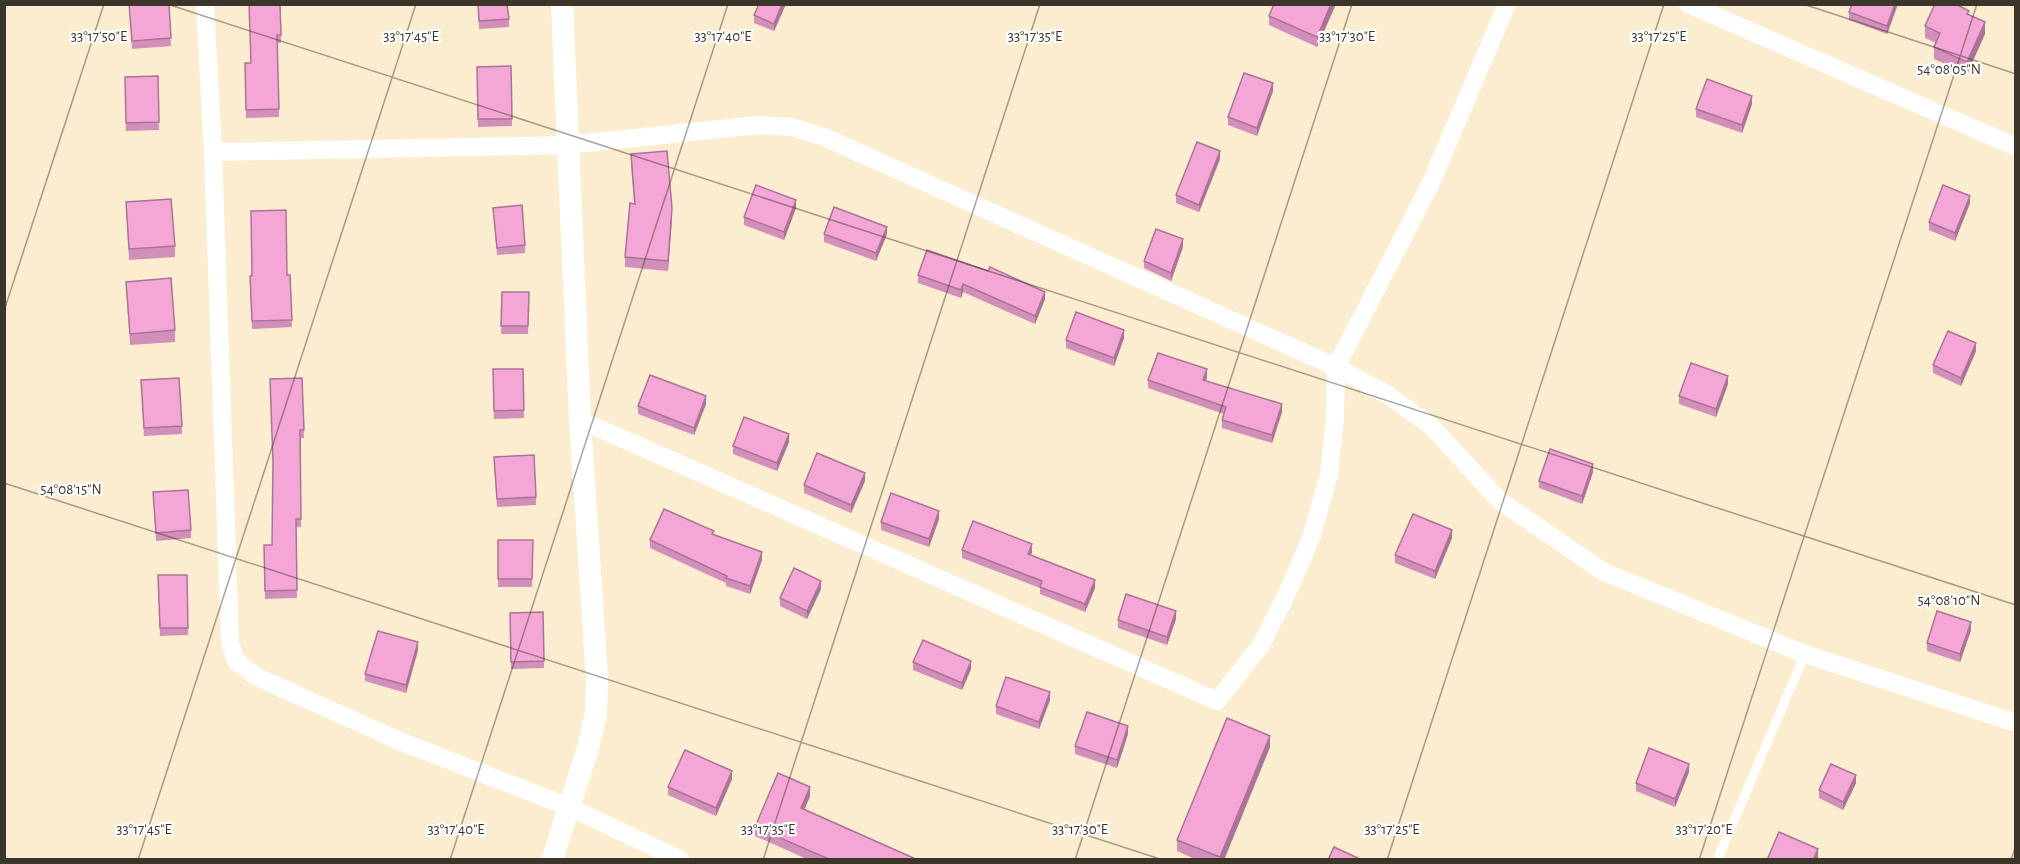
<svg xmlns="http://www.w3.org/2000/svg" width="2020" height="864" viewBox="0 0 2020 864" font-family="'Alegreya Sans',sans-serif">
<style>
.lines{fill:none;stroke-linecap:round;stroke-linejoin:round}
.service{stroke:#fff;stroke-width:9}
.minor{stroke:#fff;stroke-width:18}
.tertiary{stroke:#fff;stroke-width:22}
.wall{fill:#d28fb9}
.shaded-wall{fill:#ab7496}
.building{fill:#f4a6d7;stroke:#ab7496;stroke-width:1.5}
.ticks{fill:none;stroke:#3c362a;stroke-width:1.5;stroke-opacity:0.45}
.ticks-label{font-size:15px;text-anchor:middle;fill:#3c362a;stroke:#fff;stroke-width:4.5;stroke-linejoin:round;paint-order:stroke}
</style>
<rect width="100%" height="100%" fill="#fdedd0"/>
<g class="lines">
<!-- service -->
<polyline class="service" points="1717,860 1805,654"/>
<!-- minor -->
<g class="minor">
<polyline points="205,4 213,152 230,643 236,661 257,677 402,742 569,807 681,860"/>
<polyline points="1507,4 1430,185 1336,367 1388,395 1431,426 1500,501 1604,572 1805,654 2016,723"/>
<polyline points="1688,4 2016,147"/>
<polyline points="213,152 567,145 759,125 792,127 824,137 1336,367 1335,419 1329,474 1311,538 1289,589 1261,645 1217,701 580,420"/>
</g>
<!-- tertiary -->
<polyline class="tertiary" points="552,860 588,748 596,714 597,679 580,420 562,4"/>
</g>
<!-- wall -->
<g class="wall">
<polygon points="129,4 169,4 171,46 132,49"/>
<polygon points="280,4 281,43 277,43 279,117 246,118 245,63 251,63"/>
<polygon points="478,4 509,19 509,27 479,29"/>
<polygon points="759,4 786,4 774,31 754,23 754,15"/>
<polygon points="1274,4 1336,4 1317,47 1269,25 1269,16"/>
<polygon points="1898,4 1887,34 1849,20 1849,12"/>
<polygon points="1969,15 1985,34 1967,74 1934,59 1934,47 1936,43 1925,38 1925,26"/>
<polygon points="511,66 512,126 478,127 477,67"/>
<polygon points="158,76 159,130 126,131 125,77"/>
<polygon points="1273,91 1257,136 1228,125 1228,117"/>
<polygon points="1752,104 1742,133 1696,117 1696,109"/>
<polygon points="631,154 672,218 668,271 625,267 625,257 634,203 631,165"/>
<polygon points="1220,159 1199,212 1176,203 1176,195"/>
<polygon points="126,202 175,246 175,257 129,260"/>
<polygon points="1970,203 1955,241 1929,230 1929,222"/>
<polygon points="493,208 525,245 525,253 497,255"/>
<polygon points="796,208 784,240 744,225 744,217"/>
<polygon points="824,234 887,234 876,261 824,242"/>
<polygon points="1183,247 1171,281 1144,268 1144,261"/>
<polygon points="287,275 290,275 292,327 252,329 250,284"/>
<polygon points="918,275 1045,299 1035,324 963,292 961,298 918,283"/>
<polygon points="126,282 175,330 175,342 130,345"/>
<polygon points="502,292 529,292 528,334 501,334"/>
<polygon points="1124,338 1114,366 1066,348 1066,340"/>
<polygon points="1976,351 1961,386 1933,373 1933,365"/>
<polygon points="493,369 523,369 524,418 494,419"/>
<polygon points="1207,377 1206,381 1282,412 1272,443 1222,428 1222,420 1224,414 1148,388 1148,380"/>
<polygon points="302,378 304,438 301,438 301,527 296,527 297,598 265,599 264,545 272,545"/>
<polygon points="141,380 182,426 182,434 144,436"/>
<polygon points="1728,384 1716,417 1679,404 1679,396"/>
<polygon points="706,404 694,435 638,414 638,406"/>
<polygon points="789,442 777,471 733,454 733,446"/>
<polygon points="494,457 536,497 536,505 497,507"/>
<polygon points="1593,472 1582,504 1539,488 1539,481"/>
<polygon points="865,481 851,513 804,493 804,485"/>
<polygon points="153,492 191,530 191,538 156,541"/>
<polygon points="939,519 929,547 881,530 881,522"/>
<polygon points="714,535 762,560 750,594 726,586 726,583 650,548 650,540"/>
<polygon points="1452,538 1435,579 1395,563 1395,555"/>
<polygon points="498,540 533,540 532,587 498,587"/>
<polygon points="962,550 1032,552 1031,555 1095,588 1085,612 1040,594 1040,588 962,558"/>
<polygon points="158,575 188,628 188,635 160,636"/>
<polygon points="821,589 807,619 780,606 780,598"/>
<polygon points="543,612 544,668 511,669 510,613"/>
<polygon points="1176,619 1167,645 1118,628 1118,620"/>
<polygon points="1971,630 1960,662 1927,651 1927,643"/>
<polygon points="418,650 406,693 365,681 365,674"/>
<polygon points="913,662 971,669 962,690 913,670"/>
<polygon points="1050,700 1039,729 996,714 996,706"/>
<polygon points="1128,734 1117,768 1075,754 1075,746"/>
<polygon points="1270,747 1224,860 1197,860 1177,851 1177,840"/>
<polygon points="1689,772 1675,807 1636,791 1636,783"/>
<polygon points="732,779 716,816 668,795 668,787"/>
<polygon points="1856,783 1843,810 1819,798 1819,790"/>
<polygon points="810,796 804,810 918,860 809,860 755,836 755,827"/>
</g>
<!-- shaded-wall -->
<g class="shaded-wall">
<polygon points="782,4 786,4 774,31 774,24"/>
<polygon points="1331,4 1336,4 1317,47 1317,37"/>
<polygon points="1895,4 1898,4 1887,34 1887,26"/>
<polygon points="1985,22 1985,34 1967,74 1967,62"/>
<polygon points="1273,83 1273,91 1257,136 1257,128"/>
<polygon points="1752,96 1752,104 1742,133 1742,125"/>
<polygon points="1220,151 1220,159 1199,212 1199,205"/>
<polygon points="1970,196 1970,203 1955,241 1955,233"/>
<polygon points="796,200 796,208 784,240 784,232"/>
<polygon points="672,208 672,218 668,271 668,261"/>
<polygon points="887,227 887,234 876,261 876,253"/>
<polygon points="1183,239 1183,247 1171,281 1171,273"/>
<polygon points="963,284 963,292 961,298 961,290"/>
<polygon points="1045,292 1045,299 1035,324 1035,316"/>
<polygon points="1124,330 1124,338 1114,366 1114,358"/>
<polygon points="1976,343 1976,351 1961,386 1961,378"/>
<polygon points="1207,369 1207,377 1203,388 1203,380"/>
<polygon points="1728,376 1728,384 1716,417 1716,409"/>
<polygon points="706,396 706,404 694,435 694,428"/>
<polygon points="1282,404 1282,412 1272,443 1272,435"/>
<polygon points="789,434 789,442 777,471 777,463"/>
<polygon points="1593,464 1593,472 1582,504 1582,496"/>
<polygon points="865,473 865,481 851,513 851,505"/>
<polygon points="939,511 939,519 929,547 929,539"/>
<polygon points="1452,530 1452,538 1435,579 1435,571"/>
<polygon points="1032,544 1032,552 1028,562 1028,554"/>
<polygon points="762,552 762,560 750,594 750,586"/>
<polygon points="1095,580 1095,588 1085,612 1085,604"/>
<polygon points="821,581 821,589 807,619 807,611"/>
<polygon points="1176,611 1176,619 1167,645 1167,637"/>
<polygon points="1971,622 1971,630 1960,662 1960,654"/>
<polygon points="418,642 418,650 406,693 406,685"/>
<polygon points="971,661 971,669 962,690 962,683"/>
<polygon points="1050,692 1050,700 1039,729 1039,722"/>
<polygon points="1128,726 1128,734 1117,768 1117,760"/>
<polygon points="1270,736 1270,747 1224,860 1220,860 1220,857"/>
<polygon points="1689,764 1689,772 1675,807 1675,799"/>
<polygon points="732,771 732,779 716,816 716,808"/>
<polygon points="1856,775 1856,783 1843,810 1843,802"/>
<polygon points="810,787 810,796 801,818 801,808"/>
<polygon points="1818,849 1818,857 1817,860 1813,860"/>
</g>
<!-- building -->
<g class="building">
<polygon points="129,4 169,4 171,38 132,41"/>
<polygon points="249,4 280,4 281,35 277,35 279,109 246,110 245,63 251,63"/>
<polygon points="478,4 507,4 509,19 479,21"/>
<polygon points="759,4 782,4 774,24 754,15"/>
<polygon points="1274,4 1331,4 1317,37 1269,16"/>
<polygon points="1852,4 1895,4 1887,26 1849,12"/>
<polygon points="1935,4 1956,4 1969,11 1967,14 1985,22 1967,62 1934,47 1940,33 1925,26"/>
<polygon points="511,66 512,119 478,119 477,67"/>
<polygon points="1244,73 1273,83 1257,128 1228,117"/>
<polygon points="158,76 159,122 126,123 125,77"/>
<polygon points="1707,79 1752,96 1742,125 1696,109"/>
<polygon points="1197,142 1220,151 1199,205 1176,195"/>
<polygon points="667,151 672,208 668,261 625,257 630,203 635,204 631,154"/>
<polygon points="756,185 796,200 784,232 744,217"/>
<polygon points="1943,185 1970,196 1955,233 1929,222"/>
<polygon points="171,199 175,246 129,249 126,202"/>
<polygon points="522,205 525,245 497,248 493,208"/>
<polygon points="834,207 887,227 876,253 824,234"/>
<polygon points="286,210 287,275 290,275 292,320 252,321 250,276 252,276 251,211"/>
<polygon points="1156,229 1183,239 1171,273 1144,261"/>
<polygon points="927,250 988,271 990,267 1045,292 1035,316 963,284 961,290 918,275"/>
<polygon points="171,278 175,330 130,334 126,282"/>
<polygon points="502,292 529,292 528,326 501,326"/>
<polygon points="1076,312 1124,330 1114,358 1066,340"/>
<polygon points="1948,331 1976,343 1961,378 1933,365"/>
<polygon points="1158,353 1207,369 1203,380 1282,404 1272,435 1222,420 1226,407 1148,380"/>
<polygon points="1691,363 1728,376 1716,409 1679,396"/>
<polygon points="493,369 523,369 524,410 494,411"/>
<polygon points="650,375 706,396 694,428 638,406"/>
<polygon points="179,378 182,426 144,428 141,380"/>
<polygon points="302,378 304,430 300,430 301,519 296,519 297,590 265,591 264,545 272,545 273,462 270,379"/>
<polygon points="744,417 789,434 777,463 733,446"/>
<polygon points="1550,449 1593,464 1582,496 1539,481"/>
<polygon points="817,453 865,473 851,505 804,485"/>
<polygon points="534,455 536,497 497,499 494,457"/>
<polygon points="188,490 191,530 156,533 153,492"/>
<polygon points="891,493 939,511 929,539 881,522"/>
<polygon points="664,509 714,531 712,534 762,552 750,586 726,578 727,576 650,540"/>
<polygon points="1413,514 1452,530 1435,571 1395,555"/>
<polygon points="973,521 1032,544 1028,554 1095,580 1085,604 1040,587 1042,581 962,550"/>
<polygon points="498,540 533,540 532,579 498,579"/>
<polygon points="794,568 821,581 807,611 780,598"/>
<polygon points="158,575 187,575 188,628 160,628"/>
<polygon points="1126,594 1176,611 1167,637 1118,620"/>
<polygon points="1937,611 1971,622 1960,654 1927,643"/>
<polygon points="543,612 544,661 511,662 510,613"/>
<polygon points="378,631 418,642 406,685 365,674"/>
<polygon points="923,640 971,661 962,683 913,662"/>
<polygon points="1006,677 1050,692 1039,722 996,706"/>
<polygon points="1087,712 1128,726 1117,760 1075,746"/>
<polygon points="1227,718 1270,736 1220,857 1177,840"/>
<polygon points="1649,748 1689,764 1675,799 1636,783"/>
<polygon points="685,750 732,771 716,808 668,787"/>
<polygon points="1831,764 1856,775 1843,802 1819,790"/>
<polygon points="778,773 810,787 801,808 918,860 831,860 755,827"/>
<polygon points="1779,832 1818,849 1813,860 1767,860"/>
<polygon points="1334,847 1362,860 1328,860"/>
</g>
<!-- ticks -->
<path class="ticks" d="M167,4L2016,605M1803,4L2016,74M4,311L104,4M4,483L1163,860M138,860L416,4M450,860L728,4M763,860L1040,4M1075,860L1352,4M1387,860L1664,4M1699,860L1977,4M2011,860L2016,845"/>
<g class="ticks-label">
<text x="99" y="41">33°17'50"E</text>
<text x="411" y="41">33°17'45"E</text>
<text x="723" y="41">33°17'40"E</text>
<text x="1035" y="41">33°17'35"E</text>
<text x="1347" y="41">33°17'30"E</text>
<text x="1659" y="41">33°17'25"E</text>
<text x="1949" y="74">54°08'05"N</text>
<text x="71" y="494">54°08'15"N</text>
<text x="1949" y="605">54°08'10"N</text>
<text x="144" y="834">33°17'45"E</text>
<text x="456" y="834">33°17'40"E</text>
<text x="768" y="834">33°17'35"E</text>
<text x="1080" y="834">33°17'30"E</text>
<text x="1392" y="834">33°17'25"E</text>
<text x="1704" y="834">33°17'20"E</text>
</g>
<!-- border -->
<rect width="2020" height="864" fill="none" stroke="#3c362a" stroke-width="12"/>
</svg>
